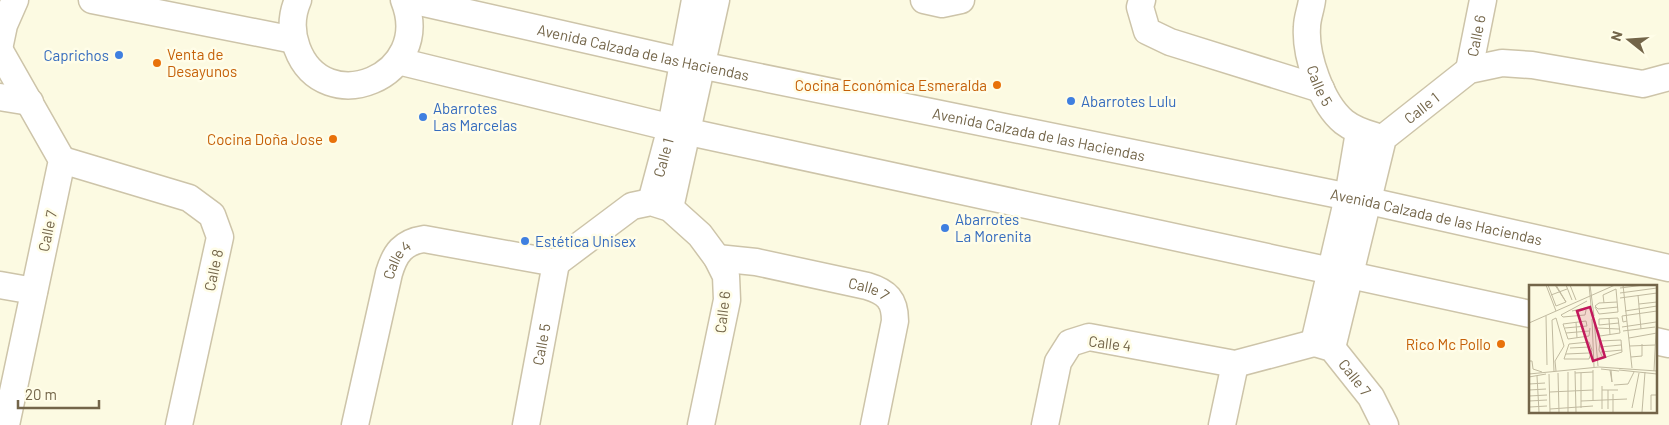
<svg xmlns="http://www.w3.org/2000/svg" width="1669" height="425" viewBox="0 0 1669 425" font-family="Barlow,sans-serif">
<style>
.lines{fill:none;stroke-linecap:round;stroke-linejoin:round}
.minor-casing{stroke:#cdc4a9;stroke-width:29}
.minor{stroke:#fff;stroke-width:26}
.shop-dot{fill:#3f7fe0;stroke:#fffde8;stroke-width:2}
.food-dot{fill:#e8710a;stroke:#fffde8;stroke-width:2}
.labels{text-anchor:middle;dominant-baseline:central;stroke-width:5;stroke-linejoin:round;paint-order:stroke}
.street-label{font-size:15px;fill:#736549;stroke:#fffde8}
.food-label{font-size:15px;fill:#c56008;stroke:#fffde8;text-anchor:end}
.shop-label{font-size:15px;fill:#366cbe;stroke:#fffde8;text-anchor:start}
.inset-road{fill:none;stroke:#c1baa0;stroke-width:1}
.view{fill:#c2185b;fill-opacity:0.15;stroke:#c2185b;stroke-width:2.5}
.inset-edge{fill:none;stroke:#736549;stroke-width:2.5}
</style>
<rect width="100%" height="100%" fill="#fcfae2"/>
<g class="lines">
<!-- minor casing -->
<g class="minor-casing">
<g id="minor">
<polyline points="92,0 294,40"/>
<path d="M298,0C291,16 291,32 297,48C324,121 435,77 404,0"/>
<path id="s1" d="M411,0L685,62L1369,201L1669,268"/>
<polyline points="924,0 942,4 961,0"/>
<polyline points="1142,0 1140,7 1147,31 1170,42 1321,89"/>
<path id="s2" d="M1312,0C1311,9 1307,18 1307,27C1305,55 1321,103 1344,122C1353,129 1364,133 1375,136"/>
<polyline points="0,44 4,25 15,0"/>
<polyline points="0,51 62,160 6,425"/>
<polyline points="398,61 689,132 1530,314"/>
<path id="s3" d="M1469,70L1483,0"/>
<polyline points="0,97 30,102"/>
<polyline points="62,160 189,198 212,215 220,237 179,425"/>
<path id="s4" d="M651,202L671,127L695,0"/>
<polyline points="670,208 716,0"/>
<path id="s5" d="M717,258L756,262L867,286C887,292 895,300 895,321L874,425"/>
<polyline points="556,263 632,206 651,202 670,208 700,235 717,258 726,276 727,300 701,425"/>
<polyline points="0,285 34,291"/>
<polyline points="1655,341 1669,344"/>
<polyline points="1314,343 1348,197 1359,132"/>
<path id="s6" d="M1315,343L1332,348L1371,397L1385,425"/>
<path id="s7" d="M1332,348L1383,138L1469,70L1502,63L1532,65L1643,84L1669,77"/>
<path id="s8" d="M355,425L389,273C395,253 403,242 424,239L556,263"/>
<path id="s9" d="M526,425L556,263"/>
<polyline points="1045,425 1058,362 1070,343 1089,337 1235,364 1314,343"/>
<polyline points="1222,425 1235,364"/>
</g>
</g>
<!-- minor -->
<use href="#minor" class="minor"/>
</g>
<!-- markers -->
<g class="shop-dot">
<circle cx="119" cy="55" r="5"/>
<circle cx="1071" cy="101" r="5"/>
<circle cx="423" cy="117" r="5"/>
<circle cx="945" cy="228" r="5"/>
<circle cx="525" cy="241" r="5"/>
</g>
<g class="food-dot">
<circle cx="157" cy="63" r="5"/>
<circle cx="997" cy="85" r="5"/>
<circle cx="333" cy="139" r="5"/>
<circle cx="1501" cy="344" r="5"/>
</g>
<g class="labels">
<!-- street labels -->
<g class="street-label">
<text stroke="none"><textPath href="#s3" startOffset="35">Calle 6</textPath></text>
<text stroke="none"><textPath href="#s1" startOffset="238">Avenida Calzada de las Haciendas</textPath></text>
<text stroke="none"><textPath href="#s2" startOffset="88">Calle 5</textPath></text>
<text stroke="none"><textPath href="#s7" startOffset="265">Calle 1</textPath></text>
<text stroke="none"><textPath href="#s1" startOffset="642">Avenida Calzada de las Haciendas</textPath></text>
<text stroke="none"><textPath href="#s4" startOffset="46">Calle 1</textPath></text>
<text stroke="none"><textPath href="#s1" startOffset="1048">Avenida Calzada de las Haciendas</textPath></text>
<text transform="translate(47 231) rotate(-78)">Calle 7</text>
<text stroke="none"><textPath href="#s8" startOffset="171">Calle 4</textPath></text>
<text transform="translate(213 270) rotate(-78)">Calle 8</text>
<text stroke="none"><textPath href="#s5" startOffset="155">Calle 7</textPath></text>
<text transform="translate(722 312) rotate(-83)">Calle 6</text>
<text transform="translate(1110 343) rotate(7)">Calle 4</text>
<text stroke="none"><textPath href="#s9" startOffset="82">Calle 5</textPath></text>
<text stroke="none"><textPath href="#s6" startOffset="55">Calle 7</textPath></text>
</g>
<!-- food labels -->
<g class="food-label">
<text x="167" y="54" text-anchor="start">Venta de<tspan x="167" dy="17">Desayunos</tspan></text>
<text x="987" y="85">Cocina Económica Esmeralda</text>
<text x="323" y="139">Cocina Doña Jose</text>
<text x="1491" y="344">Rico Mc Pollo</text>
</g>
<!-- shop labels -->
<g class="shop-label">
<text x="109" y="55" text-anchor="end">Caprichos</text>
<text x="1081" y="101">Abarrotes Lulu</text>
<text x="433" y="108">Abarrotes<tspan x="433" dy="17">Las Marcelas</tspan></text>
<text x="955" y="219">Abarrotes<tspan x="955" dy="17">La Morenita</tspan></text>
<text x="535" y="241">Estética Unisex</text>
</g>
</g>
<!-- overview -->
<g transform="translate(1529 285)">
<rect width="128" height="128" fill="#fcfae2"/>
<path class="inset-road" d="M17,0L27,26M19,0L27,21L37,17M26,0L37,17L27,0M37,0L43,15M41,0L47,15M60,0L63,31M61,0L65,31M94,0L103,83M91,3L115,0M91,8L128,3M22,10L38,4M109,10L112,44M91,13L128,8M70,18L66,21L69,24L89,22M70,18L88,17M110,19L128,17M66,22L70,29L89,27L87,4L74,10L75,18M57,25L56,30L34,32L32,30L58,16M43,26L60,22M96,26L128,21M17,31L18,80M63,34L65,82M65,34L69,81M80,34L81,50M98,36L94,37L93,31L128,26M47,37L48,53M0,38L86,0M70,40L90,38M58,41L57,36L34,39L39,54L60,51L61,43M93,42L127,37M36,43L58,41M68,43L90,44M69,45L71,51L91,48L89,33L70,34V40M94,46L126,42M37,48L60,46M100,53L128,48M92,55L93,67L74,73L70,65L71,56ZM60,57L63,65L60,74H35L40,59ZM101,61L126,60M71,62L92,60M41,63L61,62M72,67L93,65M37,69L60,68M102,72L113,71V59M0,76H3L4,84L13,87M72,84L90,86M64,85V116M81,85L83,97L82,85M90,85L128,89M46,86L47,127M125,86L128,27M25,87L23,35L27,33L35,61L26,76L27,86M39,87V127M29,88L30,127M46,88L64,87M52,88V123M0,89L70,82L128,86M20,89L21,127M8,91L10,127M0,92L17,89M0,99L16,98M85,100L99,99L105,87M73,101V124M0,105L17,104M73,105H89M79,105V124M21,107L64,105M84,109V127M0,111L18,110M0,116L18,115M52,116L98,114M1,122L18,121M103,123L110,88M21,124L64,121M122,125V110H128M113,127L116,87"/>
<path class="view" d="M61,22L76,72L64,76L48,26Z"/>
<rect width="128" height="128" class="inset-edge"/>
</g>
<!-- north arrow -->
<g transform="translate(1629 40) rotate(287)" stroke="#fffde8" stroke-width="4" paint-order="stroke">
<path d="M0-4L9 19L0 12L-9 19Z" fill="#736549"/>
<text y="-8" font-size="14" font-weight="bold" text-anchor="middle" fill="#736549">N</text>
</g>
<!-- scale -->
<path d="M18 400v8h81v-8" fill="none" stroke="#736549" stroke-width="2.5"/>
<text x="25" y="400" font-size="15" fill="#736549" stroke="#fffde8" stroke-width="4" paint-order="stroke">20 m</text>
</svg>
